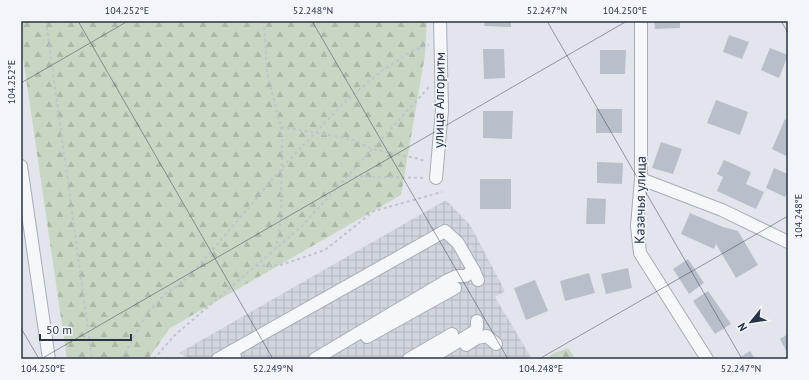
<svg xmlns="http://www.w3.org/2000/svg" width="809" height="380" viewBox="0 0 809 380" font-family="'PT Sans',sans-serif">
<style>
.industrial{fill:url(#industrial-grid)}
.forest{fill:url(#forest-firs)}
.building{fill:#b9bfca}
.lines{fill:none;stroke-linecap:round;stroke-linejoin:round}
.minor-casing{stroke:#a6adb7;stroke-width:14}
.path{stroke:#c0c4cb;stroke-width:2;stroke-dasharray:3 3;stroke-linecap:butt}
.minor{stroke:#f6f7fa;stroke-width:12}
.ticks{fill:none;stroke:#283346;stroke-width:1;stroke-opacity:0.45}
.labels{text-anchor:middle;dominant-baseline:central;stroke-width:3.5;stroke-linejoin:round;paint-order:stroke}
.street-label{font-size:14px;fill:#283346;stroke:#f2f5f9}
.neatline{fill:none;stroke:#283346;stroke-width:1.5}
.ticks-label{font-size:10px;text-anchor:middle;fill:#283346}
</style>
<defs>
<pattern id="industrial-grid" width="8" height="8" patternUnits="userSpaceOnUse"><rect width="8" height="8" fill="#d0d5de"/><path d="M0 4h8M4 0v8" fill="none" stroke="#b3b7c0"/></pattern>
<pattern id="forest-firs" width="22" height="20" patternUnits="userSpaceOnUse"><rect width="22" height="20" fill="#c8d7c3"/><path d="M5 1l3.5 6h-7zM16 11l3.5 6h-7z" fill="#acb9a9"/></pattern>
</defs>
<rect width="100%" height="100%" fill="#e2e6ec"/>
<!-- industrial -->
<polygon class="industrial" points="446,200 470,225 505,291 495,297 532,359 190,359 179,353"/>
<!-- forest -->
<g class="forest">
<polygon points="21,21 427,21 425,55 401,195 170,328 148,359 67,359 21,44"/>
<polygon points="568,348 576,359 547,359 552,354"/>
</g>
<!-- building -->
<g class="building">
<polygon points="485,21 511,21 511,27 484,26"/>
<polygon points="654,21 680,21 680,28 655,29"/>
<polygon points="729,35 749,42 742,59 723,52"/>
<polygon points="770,48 788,55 779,78 761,70"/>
<polygon points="483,49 504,49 505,78 484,79"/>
<polygon points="600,50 626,50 625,74 600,74"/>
<polygon points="716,100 748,112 740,135 707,123"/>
<rect x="596" y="109" width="26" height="24"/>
<polygon points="483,111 513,111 512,139 483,138"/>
<polygon points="785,119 788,121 788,157 772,149"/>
<polygon points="661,142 682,149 673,174 652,168"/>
<polygon points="724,160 751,172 746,184 764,192 756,209 717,191 723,177 717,174"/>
<polygon points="597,162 623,163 622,184 597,183"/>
<polygon points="774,168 788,174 788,191 785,197 766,188"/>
<rect x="480" y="179" width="31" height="30"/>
<polygon points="587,198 606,199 605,224 586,224"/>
<polygon points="690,213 723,227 738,231 758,265 736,278 716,244 714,249 681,234"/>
<polygon points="688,259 704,283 689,294 673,269"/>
<polygon points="628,268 632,288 606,294 601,274"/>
<polygon points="589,273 595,293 565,301 560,281"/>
<polygon points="535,280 548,311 526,320 514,288"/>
<polygon points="708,291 731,324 715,334 693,301"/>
<polygon points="788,334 788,354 780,339"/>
<polygon points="750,351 755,359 737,359"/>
</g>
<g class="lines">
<!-- minor casing -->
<g class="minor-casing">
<g id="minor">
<polyline points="641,21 641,179 637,226 640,253 707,359"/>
<polyline points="21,166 49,359"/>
<polyline points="436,178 442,110 440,21"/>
<polyline points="641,179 722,210 788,242"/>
<polyline points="367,337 455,288"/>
<polyline points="466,345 477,338 487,336 496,344"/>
<polyline points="218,359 234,350"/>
<polyline points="235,359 234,350 445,231 458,243 474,271"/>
<polyline points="315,359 448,280 457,276 465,276 474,271 478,280"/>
<polyline points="409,359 452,334"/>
<polyline points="429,359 474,332 477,328 477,321"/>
</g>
</g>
<!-- path -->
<g class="path">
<polyline points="46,21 92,359"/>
<polyline points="264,21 267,73 281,127 282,140 281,218 276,248"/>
<polyline points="281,127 351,139 372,149 420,159 426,162"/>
<polyline points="348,176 425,178"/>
<polyline points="256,266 281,265 325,250 374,211 442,192"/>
<polyline points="122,359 147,313 166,293 181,284 209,254 289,160 349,98 383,70 412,51 429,45"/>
<polyline points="154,359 175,335 301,227 430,86"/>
</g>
<!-- minor -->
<use href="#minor" class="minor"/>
</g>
<!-- ticks -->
<path class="ticks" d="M78,21L273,359M312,21L508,359M547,21L742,359M781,21L788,33M21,83L128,21M21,328L39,359M41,359L627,21M539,359L788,216"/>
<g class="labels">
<!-- street labels -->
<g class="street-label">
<text transform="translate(439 100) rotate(-89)">улица Алгоритм</text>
<text transform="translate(640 200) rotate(-89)">Казачья улица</text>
</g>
</g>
<!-- border -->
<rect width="809" height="380" fill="none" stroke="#f2f5f9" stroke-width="44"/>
<!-- north arrow -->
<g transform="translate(751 322) rotate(240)" stroke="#f2f5f9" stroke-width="3" paint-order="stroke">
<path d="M0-3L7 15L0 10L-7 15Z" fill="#283346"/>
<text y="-6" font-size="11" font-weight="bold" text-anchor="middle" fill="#283346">N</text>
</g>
<!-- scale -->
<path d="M40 334v6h91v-6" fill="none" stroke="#283346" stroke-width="2"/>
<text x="46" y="334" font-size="12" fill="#283346" stroke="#f2f5f9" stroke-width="3" paint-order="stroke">50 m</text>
<rect x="22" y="22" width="765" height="336" class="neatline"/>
<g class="ticks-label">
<text x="127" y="14">104.252°E</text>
<text x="313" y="14">52.248°N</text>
<text x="547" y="14">52.247°N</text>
<text x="625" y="14">104.250°E</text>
<text transform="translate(11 82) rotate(-90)" y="4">104.252°E</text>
<text transform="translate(798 216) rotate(-90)" y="4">104.248°E</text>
<text x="43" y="372">104.250°E</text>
<text x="273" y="372">52.249°N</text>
<text x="541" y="372">104.248°E</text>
<text x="741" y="372">52.247°N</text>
</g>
</svg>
